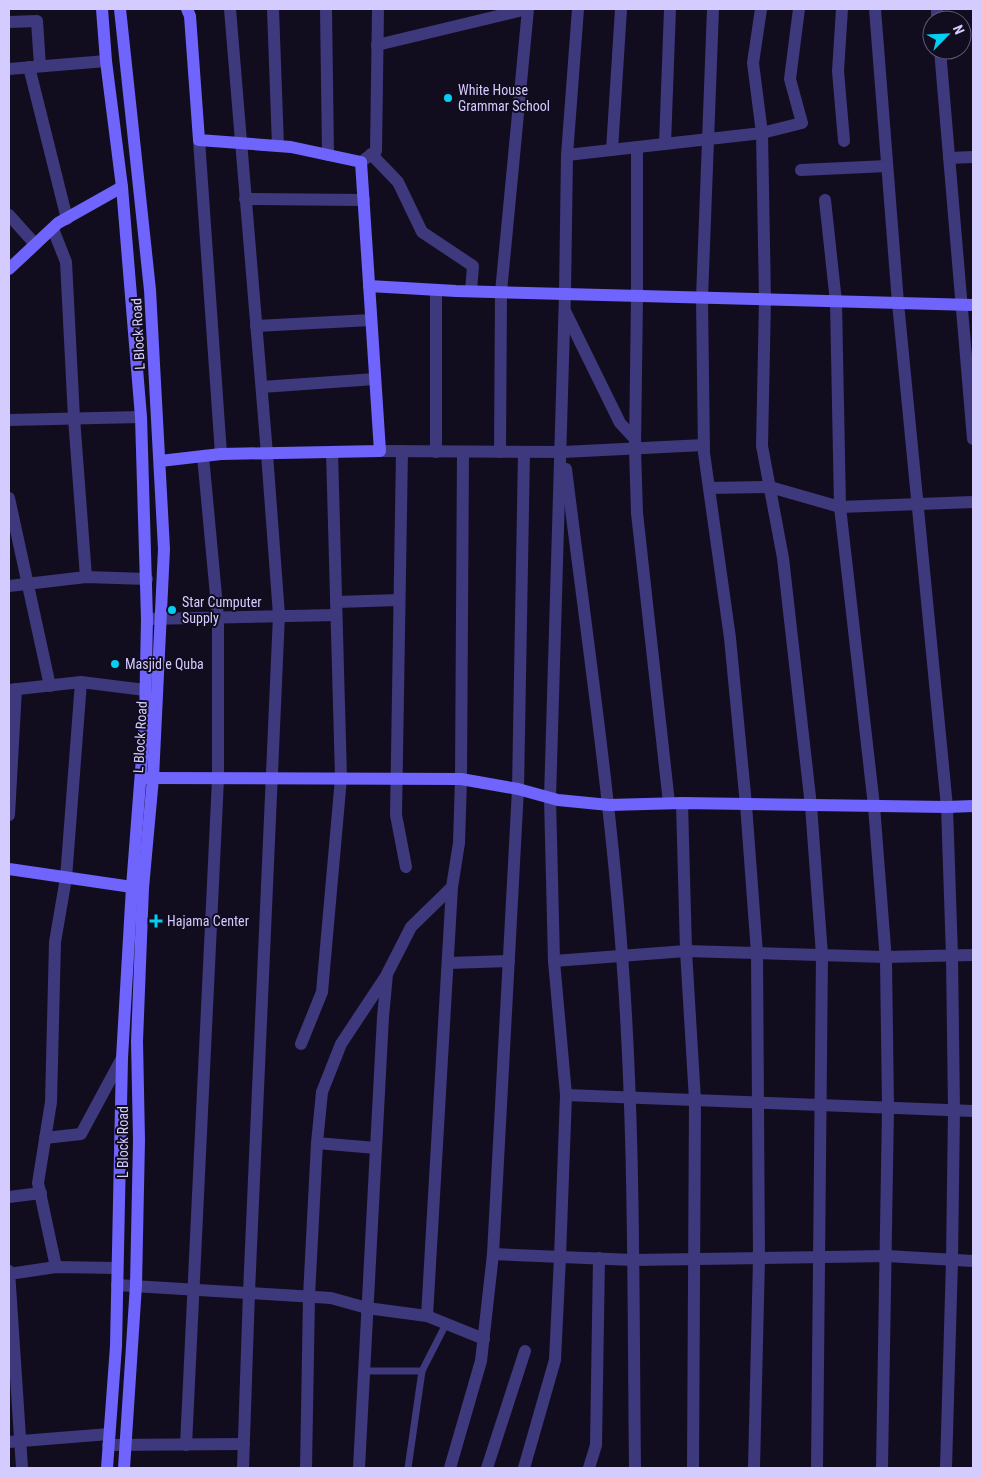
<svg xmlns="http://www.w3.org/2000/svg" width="982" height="1477" viewBox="0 0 982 1477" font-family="'Roboto Condensed',sans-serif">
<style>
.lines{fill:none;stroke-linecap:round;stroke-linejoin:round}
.lane{stroke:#3e387d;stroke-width:7}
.street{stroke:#3e387d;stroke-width:12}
.secondary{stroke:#6f64fc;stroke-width:12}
.poi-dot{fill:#04cef1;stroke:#110d1f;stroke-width:2}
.labels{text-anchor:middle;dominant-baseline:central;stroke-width:4;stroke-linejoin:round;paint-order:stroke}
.poi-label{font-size:14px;fill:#d4cbfe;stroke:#110d1f;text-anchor:start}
.street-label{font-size:14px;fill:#d4cbfe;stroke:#110d1f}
</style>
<rect width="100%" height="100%" fill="#110d1f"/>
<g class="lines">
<!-- lane -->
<g class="lane">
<polyline points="364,1371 422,1371"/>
<polyline points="408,1468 422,1371 446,1324"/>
</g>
<!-- street -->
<g class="street">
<polyline points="230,9 267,454 279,615 249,1292 243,1468"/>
<polyline points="273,9 278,146"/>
<polyline points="326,9 328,155"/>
<polyline points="713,9 702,298 704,453 730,638 746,805 757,953 759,1258 754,1468"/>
<polyline points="761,9 753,63 762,133 765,300 762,446 783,558 811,806 822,955 817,1468"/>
<polyline points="842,9 838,71 844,141"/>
<polyline points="875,9 898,303 947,807 952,956 954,1110 952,1260 946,1468"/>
<polyline points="937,9 937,20"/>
<polyline points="9,22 37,21 40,66"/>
<polyline points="377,45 527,9"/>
<polyline points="940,50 973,439"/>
<polyline points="29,67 67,219"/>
<polyline points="9,69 106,61"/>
<polyline points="199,140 221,454"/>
<polyline points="665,144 670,9"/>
<polyline points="637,147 637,296 635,449 637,513 669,803"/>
<polyline points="612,150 621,9"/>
<polyline points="371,154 398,182 422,232 473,266 471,291"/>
<polyline points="567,155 762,133 802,123 790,79 799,9"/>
<polyline points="949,158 973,157"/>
<polyline points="365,159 376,151 378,9"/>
<polyline points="801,170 887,166"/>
<polyline points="245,199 364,200"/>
<polyline points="825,200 836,302 840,507 874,806 886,961 888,1108 882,1468"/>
<polyline points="9,215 35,244"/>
<polyline points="53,229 66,262 74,418 86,577"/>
<polyline points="436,290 436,452"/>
<polyline points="565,311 620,423 635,439"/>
<polyline points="256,326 371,320"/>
<polyline points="262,387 375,379"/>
<polyline points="9,420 141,417"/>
<polyline points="380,451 563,452 704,445"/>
<polyline points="402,451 396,815 406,867"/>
<polyline points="500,452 501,292 528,9"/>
<path d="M566,469C586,631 610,792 622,955C635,1125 633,1297 635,1468"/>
<polyline points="709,488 770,487 840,507 973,502"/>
<polyline points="9,498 50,686"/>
<polyline points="9,586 86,577 147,579"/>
<polyline points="336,602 399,600"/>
<polyline points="147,619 336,615"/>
<polyline points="9,690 81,682 145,690"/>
<polyline points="682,803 686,951 695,1100 693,1468"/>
<polyline points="9,815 16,689"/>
<polyline points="554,961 686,951 885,957 973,955"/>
<polyline points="448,963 509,961"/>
<polyline points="301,1044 322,992 341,778 332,452"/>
<polyline points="566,1095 973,1111"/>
<polyline points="45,1138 81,1134 122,1058"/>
<polyline points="376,1148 317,1143 322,1092 341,1044 386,976"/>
<polyline points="9,1197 41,1193"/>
<polyline points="493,1254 633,1260 887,1256 973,1261"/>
<polyline points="56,1267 38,1183 51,1102 55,942 66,878 81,682"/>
<polyline points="9,1271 22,1468"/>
<polyline points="9,1274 56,1267 117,1268"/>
<polyline points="117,1285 331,1298 367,1308 427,1316 484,1339"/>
<polyline points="427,1316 452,887"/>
<polyline points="9,1442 109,1434"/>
<polyline points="108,1445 244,1444"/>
<polyline points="186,1445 218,779 218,617 203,456"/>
<polyline points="306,1468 309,1296 317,1143"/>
<polyline points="359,1468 383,1017 387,974 411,927 452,887 459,843 461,779 463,452"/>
<polyline points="450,1468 481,1361 493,1254 518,789 524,452"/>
<polyline points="487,1468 525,1351"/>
<polyline points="524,1468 555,1360 560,1257 566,1095 554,961 550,798 565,293 567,155 578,9"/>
<polyline points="589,1468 596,1445 599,1258"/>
</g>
<!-- secondary -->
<g class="secondary">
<polyline points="102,9 106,61 122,187 141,417 147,619 145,719 132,887 122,1058 116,1346 107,1468"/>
<polyline points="120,9 150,290 164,549 153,778 143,888 137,1041 139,1140 136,1285 124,1468"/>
<polyline points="9,269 58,223 122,187"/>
<polyline points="369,286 456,291 973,305"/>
<polyline points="160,461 221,454 380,451 361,162 291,147 199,140 190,16 187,9"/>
<polyline points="145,778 461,779 518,789 558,800 609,805 682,803 947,807 973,806"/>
<polyline points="9,869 132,887"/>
</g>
</g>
<!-- markers -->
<g class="poi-dot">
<circle cx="448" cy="98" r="5"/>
<circle cx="172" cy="610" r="5"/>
<circle cx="115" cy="664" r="5"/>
<path d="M153.5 913.5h5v5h5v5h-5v5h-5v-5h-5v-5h5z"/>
</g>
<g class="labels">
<!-- poi labels -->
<g class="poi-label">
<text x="458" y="90">White House<tspan x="458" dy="16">Grammar School</tspan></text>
<text x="182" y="602">Star Cumputer<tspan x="182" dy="16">Supply</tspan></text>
<text x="125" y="664">Masjid e Quba</text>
<text x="167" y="921">Hajama Center</text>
</g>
<!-- street labels -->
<g class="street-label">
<text transform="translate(138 334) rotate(-93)">L Block Road</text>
<text transform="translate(140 737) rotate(-87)">L Block Road</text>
<text transform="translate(123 1142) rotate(-90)">L Block Road</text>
</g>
</g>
<!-- border -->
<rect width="982" height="1477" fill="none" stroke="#d4cbfe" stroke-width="20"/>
<!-- north arrow -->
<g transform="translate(947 35) rotate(66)"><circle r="24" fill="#110d1f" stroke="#5f5978"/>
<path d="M0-4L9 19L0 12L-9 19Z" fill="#04cef1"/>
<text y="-8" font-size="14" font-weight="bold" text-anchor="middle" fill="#d4cbfe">N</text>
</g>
</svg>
